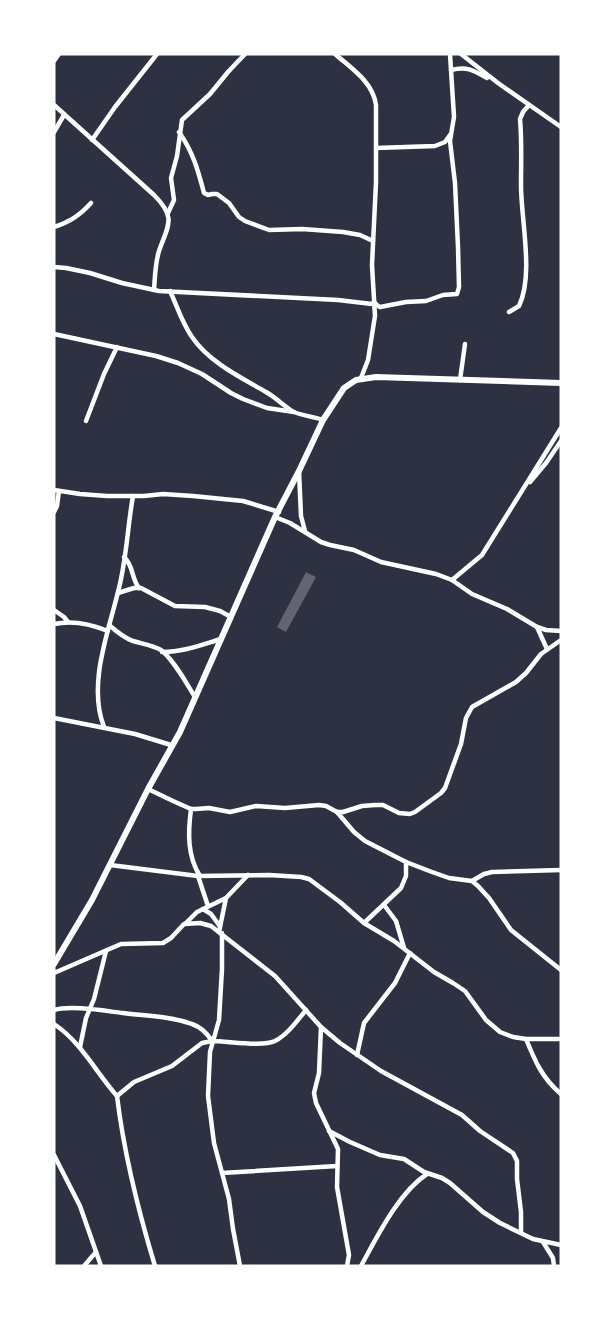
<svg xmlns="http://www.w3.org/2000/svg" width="615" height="1320" viewBox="0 0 615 1320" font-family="'Fira Sans Condensed',sans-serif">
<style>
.building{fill:#626471}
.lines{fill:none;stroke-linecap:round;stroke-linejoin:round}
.minor{stroke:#fff;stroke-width:4.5}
.secondary{stroke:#fff;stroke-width:6}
</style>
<rect width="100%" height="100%" fill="#2d3142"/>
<!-- building -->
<polygon class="building" points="306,572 316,577 286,632 277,627"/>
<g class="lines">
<!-- minor -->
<g class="minor">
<path d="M335,54C351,68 373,82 376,105V182L372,265L375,316L368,360L361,378"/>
<polyline points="461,54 498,83 561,127"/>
<polyline points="54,61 59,54"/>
<path d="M451,70C467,66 473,70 487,78"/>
<path d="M54,105L154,195C177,218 168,225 159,251C155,264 155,277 154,290"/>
<polyline points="54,132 64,115"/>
<path d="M179,132C193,152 198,170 204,193L208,195L212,194H217L229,203L239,217L245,221L269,230L302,229L343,232L360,235L373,241"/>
<polyline points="92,140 115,107 157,54"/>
<polyline points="376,148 435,146 445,142 450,135"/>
<polyline points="168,213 174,200 171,178 177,156 182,120 210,94 228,72 245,54"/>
<path d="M54,227C70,222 80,215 91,203"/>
<polyline points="54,267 66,268 90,273 122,283 159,291 338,300 372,304 374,302 378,306 380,307 406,302 426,301 443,295 457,294 459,287 458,247 455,183 450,141 454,117 450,54"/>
<path d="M170,291C177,306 182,323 192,337C209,362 240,377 266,392C275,397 283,405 292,411C298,415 315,417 323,420"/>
<path d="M509,312L519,306C534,275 521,220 521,185C521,163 522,141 520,119L523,112L529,105"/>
<polyline points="54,334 156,356 178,363 202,374 231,393 243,399 267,408 294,412"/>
<polyline points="460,380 465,344"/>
<polyline points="86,421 104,374 117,347"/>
<polyline points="299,471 301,516 305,531"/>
<polyline points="530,482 546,463 561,441"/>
<polyline points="54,490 80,494 107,496 144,496 163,494 193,496 243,501 279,512"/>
<polyline points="54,512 57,506 59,491"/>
<polyline points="275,517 290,523 321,542 330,545 354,550 381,562 436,574 452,580 472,594 507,609 537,627 546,630 561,631"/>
<path d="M124,557C134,566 131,578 139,588"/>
<polyline points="452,580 482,555 561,428"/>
<polyline points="118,593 134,588 141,588 175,606 205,607 220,611 231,617"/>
<polyline points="54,610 64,617 68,622"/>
<path d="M54,624C72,620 91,624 108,631"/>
<path d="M109,625C117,632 124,638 133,641C143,644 152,645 161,650C174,660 186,683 195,697"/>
<polyline points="537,627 547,649"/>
<path d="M162,652C183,652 201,645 221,639"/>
<polyline points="54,718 135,734 171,745"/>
<path d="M104,727C86,681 112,624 121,579C127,551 128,524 133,496"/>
<polyline points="148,789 173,801 191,809 196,809 209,808 230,812 256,806 285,808 319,805 326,806 337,812 343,812 362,806 375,805 383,805 399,813 410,814 415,812 441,793 445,788 461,744 466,718 472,707 516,682 526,673 541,654 561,640"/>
<path d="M191,809C188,832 187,856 200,876"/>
<polyline points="337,812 354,832 365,841 406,862 432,872 449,878 472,881 478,886 489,898 511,930 561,970"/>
<polyline points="110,865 198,876 269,875 301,877 309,879 340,902 364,923 394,941 434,972 453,983 465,991 486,1020 500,1032 513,1037 526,1039 561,1039"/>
<polyline points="198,876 208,906"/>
<polyline points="472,881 484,874 492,872 561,870"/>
<polyline points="384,905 396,921 404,948"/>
<polyline points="203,909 211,914 219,925"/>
<polyline points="364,923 401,888 406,876 406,862"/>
<polyline points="185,924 197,912 226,898 248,875"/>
<polyline points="219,932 226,898"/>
<polyline points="222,933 222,969 219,1020 210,1052 208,1096 214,1143 229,1199 233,1229 240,1266"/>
<polyline points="54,973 121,944 163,943 171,938 184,924 200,923 211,926 275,976 321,1027 340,1043 381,1071 462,1115 480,1131 513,1153 517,1161 517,1179 521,1212 521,1233"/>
<path d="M54,1010C71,1005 105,1011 123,1013C146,1016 170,1016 192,1024C201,1027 207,1033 212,1041"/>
<path d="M54,1024C81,1042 95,1071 117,1096C124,1154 138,1210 155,1266"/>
<polyline points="321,1027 319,1073 314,1093 316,1103 338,1149 337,1187 349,1255 347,1266"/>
<path d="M526,1039C535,1061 542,1078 561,1094"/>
<polyline points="80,1047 86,1018 94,999 106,951"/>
<polyline points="357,1055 364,1023 395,983 410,953"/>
<path d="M117,1096L134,1082L172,1066L202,1043L212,1041C228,1041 262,1047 275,1041C287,1035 297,1021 306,1010"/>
<polyline points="329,1131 350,1142 380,1155 404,1159 424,1172 442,1178 450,1183 483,1212 500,1223 533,1239 561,1245"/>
<polyline points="54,1155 80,1206 101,1266"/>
<polyline points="222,1173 337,1166"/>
<polyline points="543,1242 553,1258 554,1266"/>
<polyline points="84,1266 96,1252"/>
<path d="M361,1266C377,1237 399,1192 427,1174"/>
</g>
<!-- secondary -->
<polyline class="secondary" points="54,964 92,900 148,789 180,732 275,517 299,471 323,420 344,388 356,380 376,377 561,383"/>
</g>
<!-- border -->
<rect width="615" height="1320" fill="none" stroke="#ffffff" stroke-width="111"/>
</svg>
